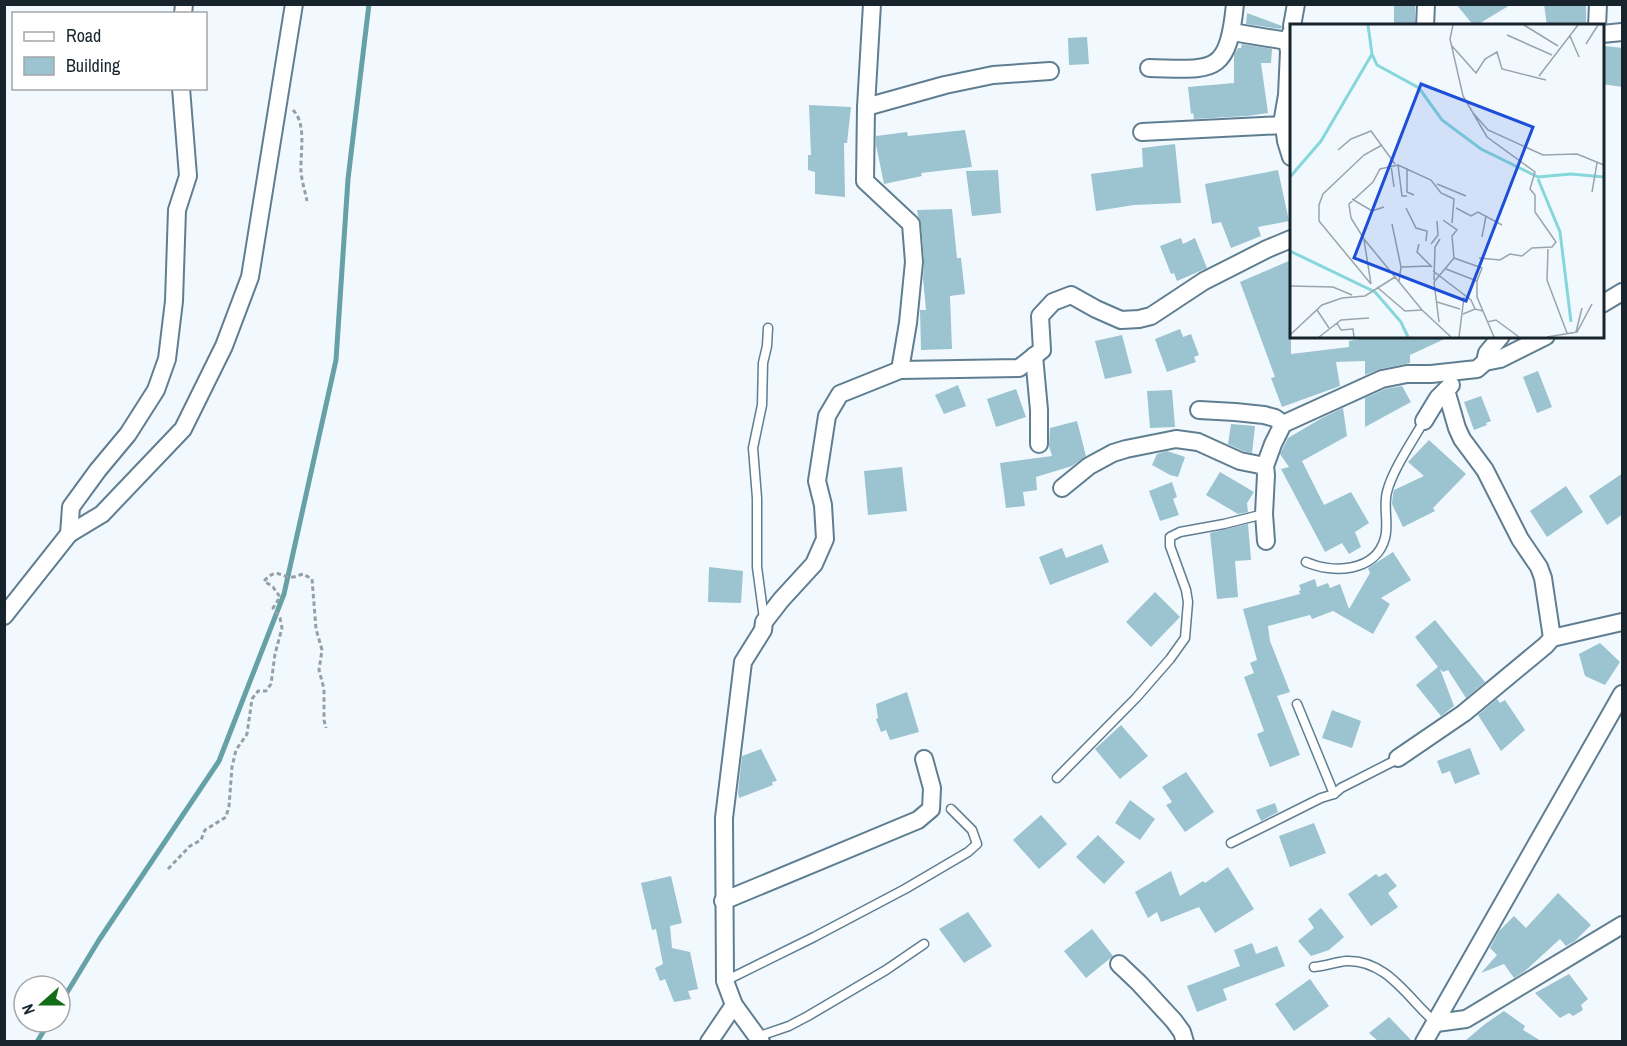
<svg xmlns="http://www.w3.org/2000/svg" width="1627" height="1046" viewBox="0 0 1627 1046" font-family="'Archivo Narrow',sans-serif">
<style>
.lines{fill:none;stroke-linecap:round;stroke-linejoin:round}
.stream{stroke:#65a1a6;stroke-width:5}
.building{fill:#9bc3d0}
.service-casing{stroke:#5f7e92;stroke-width:11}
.minor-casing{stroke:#5f7e92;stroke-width:20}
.path{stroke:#969fa5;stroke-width:3;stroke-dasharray:4.5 3;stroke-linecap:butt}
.service{stroke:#fff;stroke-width:8}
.minor{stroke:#fff;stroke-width:16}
.inset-river{fill:none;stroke:#86d7db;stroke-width:3}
.inset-road{fill:none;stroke:#9ba4aa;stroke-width:1.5}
.view{fill:#1d4ed8;fill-opacity:0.15;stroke:#1d4ed8;stroke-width:3}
.inset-edge{fill:none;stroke:#18242c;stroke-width:3}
</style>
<rect width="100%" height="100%" fill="#f2f9fe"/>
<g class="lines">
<!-- stream -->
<g class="stream">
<polyline points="60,1004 99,940 219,761 284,594 336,360 348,179 369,4"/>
<polyline points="37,1042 49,1022"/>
</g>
</g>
<!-- building -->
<g class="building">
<rect x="1394" y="4" width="21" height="22"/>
<polygon points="1456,4 1512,4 1475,26 1474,26"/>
<polygon points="1544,4 1586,4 1586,26 1547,26"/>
<polygon points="1247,13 1282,26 1282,27 1281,29 1246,24"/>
<polygon points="1087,37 1089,64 1069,65 1068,38"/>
<polygon points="1242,44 1272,49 1271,63 1261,63 1268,113 1247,116 1194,119 1193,113 1191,114 1188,87 1234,83 1234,55 1238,48 1241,48"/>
<polygon points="1605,46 1623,48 1623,87 1602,84 1602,65"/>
<polygon points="809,105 851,107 847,143 844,143 845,197 815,194 815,172 808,170 808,155 811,155"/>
<polygon points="965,130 972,167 921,173 922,176 884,184 876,145 876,136 907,132 908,136"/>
<polygon points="1175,144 1181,203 1134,205 1096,211 1091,174 1143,167 1142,148"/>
<polygon points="998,170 1001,213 972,216 966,171"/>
<polygon points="1278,170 1289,221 1258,227 1261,236 1231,248 1221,222 1212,224 1205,184"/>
<polygon points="952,209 957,258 961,258 965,294 950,296 952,349 921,350 920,310 926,310 923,278 924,261 921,223 918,216 917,210"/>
<polygon points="1181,238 1183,244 1195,238 1207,268 1177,281 1174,273 1171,274 1160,246"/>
<polygon points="1291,260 1291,354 1349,347 1349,341 1360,339 1360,336 1451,336 1410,355 1410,363 1380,369 1365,375 1365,361 1336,362 1340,386 1282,407 1271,378 1275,377 1240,282"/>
<polygon points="1180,329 1183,337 1191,334 1199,355 1194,357 1196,362 1167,372 1155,339"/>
<polygon points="1122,335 1132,373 1105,379 1095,341"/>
<polygon points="1538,371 1552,407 1537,413 1523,377"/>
<polygon points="958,385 966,406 944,414 935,395"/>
<polygon points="1402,386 1411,402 1365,427 1365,398 1385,389"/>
<polygon points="1016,389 1026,417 996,427 987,399"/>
<polygon points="1172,390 1175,427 1150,428 1147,391"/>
<polygon points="1481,396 1491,421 1486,423 1487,425 1474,430 1464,402"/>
<polygon points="1343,408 1347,436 1302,461 1324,505 1351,492 1369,523 1355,532 1361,547 1349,554 1342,543 1325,552 1281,469 1289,467 1280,454 1288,438 1322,418"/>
<polygon points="1077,421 1086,456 1072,466 1036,477 1037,490 1023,492 1025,506 1006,508 1000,463 1052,456 1049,446 1050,428"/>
<polygon points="1231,424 1255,426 1252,453 1243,451 1228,444"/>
<polygon points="1429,440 1466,474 1433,508 1435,511 1403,527 1392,504 1393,494 1394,490 1424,476 1408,462"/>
<polygon points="1167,451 1185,457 1178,477 1170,475 1152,465 1157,454"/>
<polygon points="902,467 907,511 868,515 864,471"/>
<polygon points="1220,472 1254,492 1247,503 1248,512 1238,514 1206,495"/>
<polygon points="1623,473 1623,514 1607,525 1589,496"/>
<polygon points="1172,482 1177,497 1173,499 1179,515 1160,521 1149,491"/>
<polygon points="1566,486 1583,512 1547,537 1530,511"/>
<polygon points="1248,524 1251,560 1235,561 1238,597 1217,599 1210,533"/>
<polygon points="1102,544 1109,562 1050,585 1039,557 1062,548 1066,558"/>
<polygon points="1393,552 1411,580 1381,598 1390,604 1373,634 1333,611 1312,619 1310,615 1268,626 1270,641 1290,692 1277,696 1300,755 1270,767 1257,734 1264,731 1244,677 1254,673 1250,663 1257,660 1243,609 1300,594 1299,591 1301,590 1299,585 1315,579 1317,587 1328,583 1330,588 1340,584 1349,609 1370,573 1368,568"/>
<polygon points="709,567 743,571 741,603 708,602"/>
<polygon points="1155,592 1180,617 1151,647 1126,622"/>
<polygon points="1435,620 1485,682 1466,698 1448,670 1443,672 1440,669 1454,706 1441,716 1416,685 1438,667 1415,637"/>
<polygon points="1600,643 1620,662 1605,685 1585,676 1579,654"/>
<polygon points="907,692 919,732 890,740 886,730 881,732 876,719 878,718 876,704"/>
<polygon points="1497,699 1500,703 1505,700 1525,730 1501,751 1478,715"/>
<polygon points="1332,710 1361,721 1352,748 1322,738"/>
<polygon points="1121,725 1148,756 1120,779 1095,749"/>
<polygon points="1470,748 1480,774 1455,784 1450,771 1442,774 1437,761"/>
<polygon points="761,749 777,781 772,782 773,785 739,798 738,793 742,756"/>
<polygon points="1186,772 1214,812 1185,832 1166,805 1172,802 1162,787"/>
<polygon points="1130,800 1155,819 1140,840 1115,823"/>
<polygon points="1275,803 1278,812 1261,821 1256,810"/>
<polygon points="1041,815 1067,844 1039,869 1013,840"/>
<polygon points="1314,823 1326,853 1290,867 1279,836"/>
<polygon points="1098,835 1125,862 1104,884 1076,857"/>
<polygon points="1228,867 1254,909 1215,933 1199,907 1161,922 1157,912 1148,918 1135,892 1171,871 1180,896 1203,881 1205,883"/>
<polygon points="1386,873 1397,886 1388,893 1398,907 1371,926 1348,894 1376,874 1379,877"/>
<polygon points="671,876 682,923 670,926 672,948 690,952 698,989 688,991 691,999 674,1002 665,979 660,981 655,968 663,964 656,929 652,930 641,883"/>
<polygon points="1558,893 1591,925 1575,941 1566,946 1560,939 1525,971 1514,978 1504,964 1481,973 1497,955 1490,948 1499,931 1514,916 1526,928"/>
<polygon points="1321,908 1344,937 1329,950 1311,956 1298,941 1314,928 1308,919"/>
<polygon points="968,912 992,946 964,963 939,929"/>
<polygon points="1092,929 1113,956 1086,978 1064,951"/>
<polygon points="1252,943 1256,954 1277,946 1285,966 1223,989 1227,1000 1197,1012 1187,986 1240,966 1234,950"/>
<polygon points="1569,974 1588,999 1581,1005 1583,1010 1573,1016 1569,1013 1560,1018 1535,993"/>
<polygon points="1310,979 1329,1006 1294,1031 1275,1004"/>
<polygon points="1504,1011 1525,1026 1523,1030 1541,1041 1465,1041 1485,1024"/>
<polygon points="1389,1017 1412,1041 1378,1041 1369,1033"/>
</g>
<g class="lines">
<!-- service casing -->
<g class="service-casing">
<g id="service">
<path d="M1306,562C1333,574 1376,572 1385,538C1389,523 1383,507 1387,492C1392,471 1413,440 1424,421"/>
<polyline points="764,619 757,567 757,498 753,448 762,405 763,363 767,346 768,328"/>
<polyline points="1297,704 1334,794"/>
<polyline points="1057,778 1136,698 1170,659 1185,638 1188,602 1186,590 1170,546 1170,537 1180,532 1224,524 1264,514"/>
<polyline points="1231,843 1321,798 1334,794 1341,788 1392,762 1398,758"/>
<path d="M1314,967C1325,966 1336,962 1346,961C1387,959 1409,1000 1436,1023"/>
<polyline points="725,981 814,937 905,889 968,852 977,844 972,830 951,809"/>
<polyline points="757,1037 789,1026 808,1016 886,970 924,944"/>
</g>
</g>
<!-- minor casing -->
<g class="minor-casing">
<g id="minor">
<polyline points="872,4 866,107 865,181 911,224 914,262 908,323 900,370"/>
<polyline points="183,14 184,4"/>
<polyline points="1292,26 1296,4"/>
<polyline points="1425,26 1426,4"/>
<polyline points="1597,26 1598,4"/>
<polyline points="1232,32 1287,41"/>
<polyline points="1291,33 1287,41 1289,51 1287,95 1283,118 1286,141 1291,157"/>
<polyline points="1602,34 1622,32"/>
<path d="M1149,68C1212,69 1228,77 1235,4"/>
<polyline points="866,107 945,85 993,75 1050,71"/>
<polyline points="1142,132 1284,125"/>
<polyline points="1602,304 1622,292"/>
<polyline points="1034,356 1039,410 1039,444"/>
<polyline points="1485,362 1487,353 1501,336"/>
<polyline points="1199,410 1235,412 1264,415 1275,418 1283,424"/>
<polyline points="1424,421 1438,398 1451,385"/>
<polyline points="1062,488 1089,466 1113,453 1126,449 1176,439 1198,442 1240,461 1265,466"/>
<polyline points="69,534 71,507 98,470 128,434 156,390 167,359 174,301 177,210 188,176 181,88"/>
<polyline points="1266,541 1264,514 1266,475 1265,466 1273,444 1283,424 1382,379 1407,374 1431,374 1477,369 1485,362 1500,359 1546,336"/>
<polyline points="4,616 69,534 102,514 183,429 224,346 250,277 294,4"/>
<polyline points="1552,638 1622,622"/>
<polyline points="1398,758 1464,713 1546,645 1552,638 1543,578 1539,567 1520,539 1485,470 1462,439 1457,428 1446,390"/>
<polyline points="723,901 918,820 931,809 932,788 924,759"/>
<polyline points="1119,964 1139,983 1174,1021 1182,1032 1185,1042"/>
<polyline points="1436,1023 1466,1019 1622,925"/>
<polyline points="709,1042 734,1005"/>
<polyline points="761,1042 734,1005 725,981 724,818 743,662 763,630 764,622 781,600 814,564 825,539 823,505 817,481 827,416 840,394 900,370 1019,368 1042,350 1040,316 1053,302 1071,295 1096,309 1121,320 1139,319 1151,316 1204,281 1267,249 1291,239"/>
<polyline points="1424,1042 1622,694"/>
</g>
</g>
<!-- path -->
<g class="path">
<path d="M293,110C307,124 300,153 301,172C302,182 305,191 307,201"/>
<path d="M168,869L190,846L201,840L205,830L226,817L229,806L232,767L236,750L247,734L252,699L258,691H266L271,684L275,654L282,628L280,618L273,608L280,597L273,587L264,581C277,567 279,577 292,577C296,577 299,575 303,574L312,579L316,629L322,650L319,670L324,689V720L326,728"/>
</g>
<!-- service -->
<use href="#service" class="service"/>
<!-- minor -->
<use href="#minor" class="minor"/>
</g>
<!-- overview -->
<g transform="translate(1290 24)">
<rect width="314" height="314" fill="#f2f9fe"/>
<path class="inset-river" d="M78,1L82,30L87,41L129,64L152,96L191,125L248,153L281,150L314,153M0,153L31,117L82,30M248,155L270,208L281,298M0,227L85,268L111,298L118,313"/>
<path class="inset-road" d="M163,1L160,15L173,72L197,113L245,148L240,165L245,171V188L266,218L262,223L242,224L232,232L220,230L210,236L189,234M234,1L268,22M217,11L262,31M280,12L289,33M296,20L308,1M162,22L186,49L195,35L207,28L212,45L256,56M249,52L288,1M183,89L198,106L253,131L287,130L314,141M48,126L61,115L81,107L105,140M108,141L112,172H117M101,142L104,163M117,144V168L124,171M147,160L176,172M302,168L307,139M62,175L82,187L94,183M116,184L126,204L137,207L136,217M166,184L181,192L188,188L212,201M102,200L111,243L109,257M192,213L196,192M74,216L81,260M129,220L127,228L142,243M141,220L148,211L147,197M258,225L257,256L277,309M164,234L192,244L187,257V273L204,313M111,243L141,242M156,245L187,257M143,247L181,276L185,285M144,256L145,223L150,215M81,260L29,197V181L33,170L74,131L92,121M0,262L43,263L62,271M87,263L115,287L132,286M147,278L170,285M27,286L39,304M173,290L185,285L193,287M149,298L144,258L164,234L162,212L167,206L153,196M197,298L206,296L229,313M47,299L51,306L63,305L64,313M286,308L292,284M0,311L32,281L52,274L75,272L105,253M29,313L51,296L79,294M161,313L132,286L74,215L61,194L59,180L83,158L90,145L108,141L141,156L151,169L164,175L162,199M169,313L174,273M257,313L287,308L302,280"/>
<path class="view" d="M131,60L243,103L176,277L64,234Z"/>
<rect width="314" height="314" class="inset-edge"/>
</g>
<!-- border -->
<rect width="1627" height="1046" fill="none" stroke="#18242c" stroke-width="12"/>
<!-- legend -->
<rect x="12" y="12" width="195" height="78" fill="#ffffff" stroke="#a3a7ab" stroke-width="1.5"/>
<rect x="24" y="32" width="30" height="9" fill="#ffffff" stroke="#a3a7ab" stroke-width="1.5"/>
<text x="66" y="42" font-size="18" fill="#18242c">Road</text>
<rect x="24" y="57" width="30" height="18" fill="#9bc3d0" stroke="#a3a7ab" stroke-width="1.5"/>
<text x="66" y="72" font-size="18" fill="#18242c">Building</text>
<!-- north arrow -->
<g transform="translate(42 1004) rotate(249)"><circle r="28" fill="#ffffff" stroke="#a3a7ab" stroke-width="1.5"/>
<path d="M0-4.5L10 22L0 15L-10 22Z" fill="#126d17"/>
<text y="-9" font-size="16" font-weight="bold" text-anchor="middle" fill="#18242c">N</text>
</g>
</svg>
